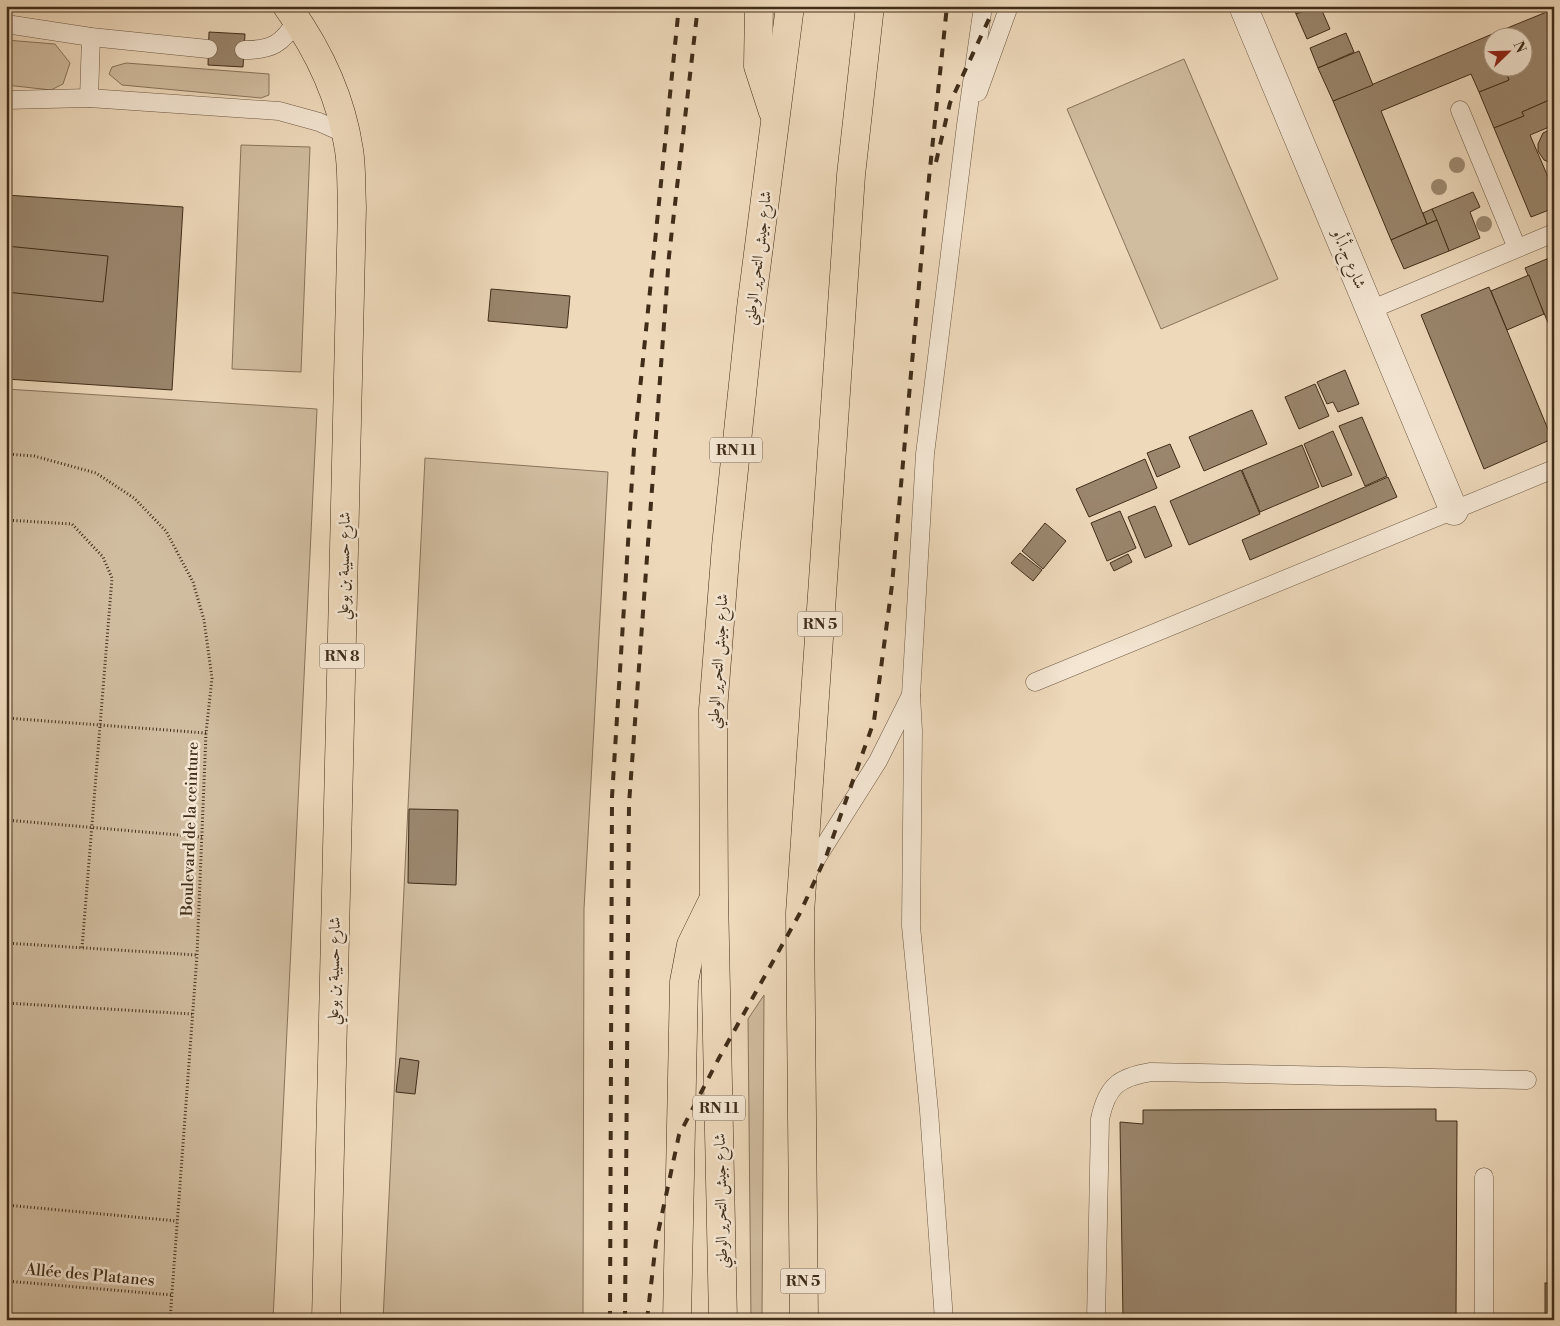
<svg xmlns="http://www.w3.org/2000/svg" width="1560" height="1326" viewBox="0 0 1560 1326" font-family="'Libre Bodoni',Amiri,serif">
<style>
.green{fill:#d0bc9f;stroke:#88745c}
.building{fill:#9a866d;stroke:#402d19}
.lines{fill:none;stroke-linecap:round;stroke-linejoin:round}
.lane-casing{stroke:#6c5842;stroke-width:19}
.street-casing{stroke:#6c5842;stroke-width:29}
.primary-casing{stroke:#402d19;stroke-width:29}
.highway-casing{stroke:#402d19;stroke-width:29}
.path{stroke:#402d19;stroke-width:3;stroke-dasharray:1 2.5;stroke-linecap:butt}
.lane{stroke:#f4e6d3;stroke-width:18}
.street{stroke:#f4e6d3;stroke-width:28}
.primary{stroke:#eed9bb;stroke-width:28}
.highway{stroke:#eed9bb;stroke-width:28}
.rail{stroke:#402d19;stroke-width:4;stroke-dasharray:9 9;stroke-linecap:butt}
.tree{fill:#9e8a71}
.labels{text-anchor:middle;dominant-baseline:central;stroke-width:5;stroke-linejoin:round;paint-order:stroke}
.shield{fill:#f4e6d3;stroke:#766451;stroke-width:1}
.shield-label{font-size:15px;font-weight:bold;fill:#402d19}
.street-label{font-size:16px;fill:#402d19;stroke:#f4e6d3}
</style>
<rect width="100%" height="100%" fill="#eed9bb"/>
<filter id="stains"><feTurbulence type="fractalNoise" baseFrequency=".004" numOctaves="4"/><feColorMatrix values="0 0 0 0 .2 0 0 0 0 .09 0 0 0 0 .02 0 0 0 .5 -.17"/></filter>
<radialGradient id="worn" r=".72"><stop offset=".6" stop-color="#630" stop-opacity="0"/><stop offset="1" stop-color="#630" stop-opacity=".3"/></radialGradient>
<!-- green -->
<g class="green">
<polygon points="6,40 55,44 70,63 63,84 51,90 6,85"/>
<polygon points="1184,59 1278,279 1161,329 1067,109"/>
<polygon points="126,63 269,74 269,95 261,98 122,85 109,74 112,67"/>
<polygon points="241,145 310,147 301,372 232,369"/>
<polygon points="6,389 317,409 273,1320 6,1320"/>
<polygon points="425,458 608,472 584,909 583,1320 383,1320"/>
<polygon points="764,995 762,1320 751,1320 748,1019"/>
</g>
<!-- building -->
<g class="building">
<polygon points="1293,6 1316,6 1296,14"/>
<polygon points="1316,6 1320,6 1330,29 1307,39 1296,14"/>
<polygon points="1554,9 1554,98 1522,112 1524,116 1494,128 1479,92 1509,80 1504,68 1522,68 1522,38 1492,38 1492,41 1490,35"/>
<polygon points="209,32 245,34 243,67 208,65"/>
<polygon points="1346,33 1354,52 1318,68 1310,48"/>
<polygon points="1490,35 1492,41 1492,68 1504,68 1509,80 1479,92 1471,74 1381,111 1427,224 1391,240 1333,101"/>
<polygon points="1359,51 1373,85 1333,101 1318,68"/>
<polygon points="1554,98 1554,125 1530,135 1554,191 1554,208 1531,217 1494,128 1524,116 1522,112"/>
<polygon points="1554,128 1554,164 1544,160 1538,151 1538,144 1543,133"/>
<polygon points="1473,192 1480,207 1470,212 1480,238 1449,251 1432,209"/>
<polygon points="6,195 183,207 172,390 6,379"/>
<polygon points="1432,209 1437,220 1427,224 1423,213"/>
<polygon points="1437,220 1449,251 1404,269 1391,240"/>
<polygon points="6,246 108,256 103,302 6,292"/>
<polygon points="1554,256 1554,337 1525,268"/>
<polygon points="1529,275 1544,314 1507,330 1491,291"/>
<polygon points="1489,287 1552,439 1484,469 1421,315"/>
<polygon points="491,289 570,296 567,328 488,321"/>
<polygon points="1345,370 1359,404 1338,412 1333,402 1327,404 1317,382"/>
<polygon points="1315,384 1329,416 1299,429 1285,397"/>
<polygon points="1252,410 1267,444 1204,471 1189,437"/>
<polygon points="1362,417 1387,476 1365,486 1339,426"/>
<polygon points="1333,431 1352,475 1322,487 1304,444"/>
<polygon points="1170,444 1180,467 1157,477 1147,453"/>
<polygon points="1302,445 1319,487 1260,512 1242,470"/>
<polygon points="1145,459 1157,488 1089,517 1076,489"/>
<polygon points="1241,470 1260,514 1189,545 1170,501"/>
<polygon points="1388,477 1397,497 1250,560 1242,540"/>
<polygon points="1155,506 1172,546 1145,558 1128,517"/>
<polygon points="1120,511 1136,548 1107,561 1091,523"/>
<polygon points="1045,523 1066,541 1043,569 1022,551"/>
<polygon points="1020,553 1042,570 1033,581 1011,563"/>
<polygon points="1128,554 1132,562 1114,571 1110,563"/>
<polygon points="409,809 458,810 456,885 408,883"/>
<polygon points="400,1058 419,1061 415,1094 396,1092"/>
<polygon points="1436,1109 1436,1121 1457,1121 1456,1320 1123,1320 1120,1122 1143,1124 1143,1110"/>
<rect x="1545" y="1283" width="9" height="37"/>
</g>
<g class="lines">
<!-- lane casing -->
<g class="lane-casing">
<g id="lane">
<polyline points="6,24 91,37 208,49"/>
<path d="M244,50C272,50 282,44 297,20"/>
<polyline points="978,92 1009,6"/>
<polyline points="89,98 91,37"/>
<polyline points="6,100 89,98 279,111 319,122 346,134"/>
<polyline points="1460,110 1517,248"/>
<polyline points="1370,310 1554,233"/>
<polyline points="1035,682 1554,469"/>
<polyline points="911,695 913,731 911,926 929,1111 944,1320"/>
<polyline points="806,875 878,761 911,695 925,454 966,125 983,6"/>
<polyline points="1484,1177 1484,1320"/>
<path d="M1096,1320L1100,1119C1107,1086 1119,1077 1151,1072L1527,1080"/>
</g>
</g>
<!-- street casing -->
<g class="street-casing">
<polyline id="street" points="1243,6 1454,511"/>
</g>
<!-- primary casing -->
<g class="primary-casing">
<path id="primary" d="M287,6C318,49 341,96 349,150C352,168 351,188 352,207L326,1320"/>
</g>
<!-- highway casing -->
<g class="highway-casing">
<g id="highway">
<polyline points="759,6 758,66 773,112"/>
<polyline points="677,1320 684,982 691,945 713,900"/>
<polyline points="723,1320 714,896 713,710 726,546 751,308 790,6"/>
<polyline points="804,1320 800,913 851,175 870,6"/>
</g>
</g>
<!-- path -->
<g class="path">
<polyline points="6,454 34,456 96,473 134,498 166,531 193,582 204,620 212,678 206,733 197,955 170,1320"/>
<polyline points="6,520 72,524 103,557 112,578 82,948"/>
<polyline points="6,718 206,733"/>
<polyline points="6,820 202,837"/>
<polyline points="6,943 197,955"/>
<polyline points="6,1003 192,1014"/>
<polyline points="6,1205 177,1221"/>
<polyline points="6,1281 172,1295"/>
</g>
<!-- lane -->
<use href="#lane" class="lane"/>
<!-- street -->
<use href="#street" class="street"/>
<!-- primary -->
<use href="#primary" class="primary"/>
<!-- highway -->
<use href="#highway" class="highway"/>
<!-- rail -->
<g class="rail">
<polyline points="936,162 950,103 995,6"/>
<polyline points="610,1320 612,797 634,448 679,6"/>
<polyline points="625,1320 629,804 669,256 698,6"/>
<polyline points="647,1320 656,1242 679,1135 719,1058 800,913 827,854 874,721 892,585 926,207 947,6"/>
</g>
</g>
<!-- trees -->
<g class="tree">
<circle cx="1457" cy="165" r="8"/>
<circle cx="1439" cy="187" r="8"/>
<circle cx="1484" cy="224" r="8"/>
</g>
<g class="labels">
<!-- shield labels -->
<g class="shield">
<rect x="710" y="437.5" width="52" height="25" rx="4"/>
<rect x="797.5" y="611.5" width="45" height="25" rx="4"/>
<rect x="319.5" y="643.5" width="45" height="25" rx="4"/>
<rect x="693" y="1095.5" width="52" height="25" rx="4"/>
<rect x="780.5" y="1268.5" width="45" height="25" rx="4"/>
</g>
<g class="shield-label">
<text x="736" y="450">RN 11</text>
<text x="820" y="624">RN 5</text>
<text x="342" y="656">RN 8</text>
<text x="719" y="1108">RN 11</text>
<text x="803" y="1281">RN 5</text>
</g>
<!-- street labels -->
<g class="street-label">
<text transform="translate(758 258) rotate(-83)">شارع جيش التحرير الوطني</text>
<text transform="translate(1349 259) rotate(67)">شارع ج.أ.أو</text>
<text transform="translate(344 566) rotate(-89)">شارع حسيبة بن بوعلي</text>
<text transform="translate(718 661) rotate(-86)">شارع جيش التحرير الوطني</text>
<text transform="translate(190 829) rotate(-88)">Boulevard de la ceinture</text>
<text transform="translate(334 971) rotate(-89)">شارع حسيبة بن بوعلي</text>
<text transform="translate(721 1201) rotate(-91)">شارع جيش التحرير الوطني</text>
<text transform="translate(90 1275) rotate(5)">Allée des Platanes</text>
</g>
</g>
<!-- margin -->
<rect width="1560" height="1326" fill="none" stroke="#eed9bb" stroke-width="25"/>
<rect x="8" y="8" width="1545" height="1311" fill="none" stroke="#402d19" stroke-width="2.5"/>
<rect x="12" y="12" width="1535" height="1301" fill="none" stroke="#402d19"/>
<!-- north arrow -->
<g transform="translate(1508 52) rotate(67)"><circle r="24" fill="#f4e6d3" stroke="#ac9c89"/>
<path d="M0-4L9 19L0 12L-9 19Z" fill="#8f2418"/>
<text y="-8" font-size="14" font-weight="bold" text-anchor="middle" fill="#402d19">N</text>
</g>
<rect width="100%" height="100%" filter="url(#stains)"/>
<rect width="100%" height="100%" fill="url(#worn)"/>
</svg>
